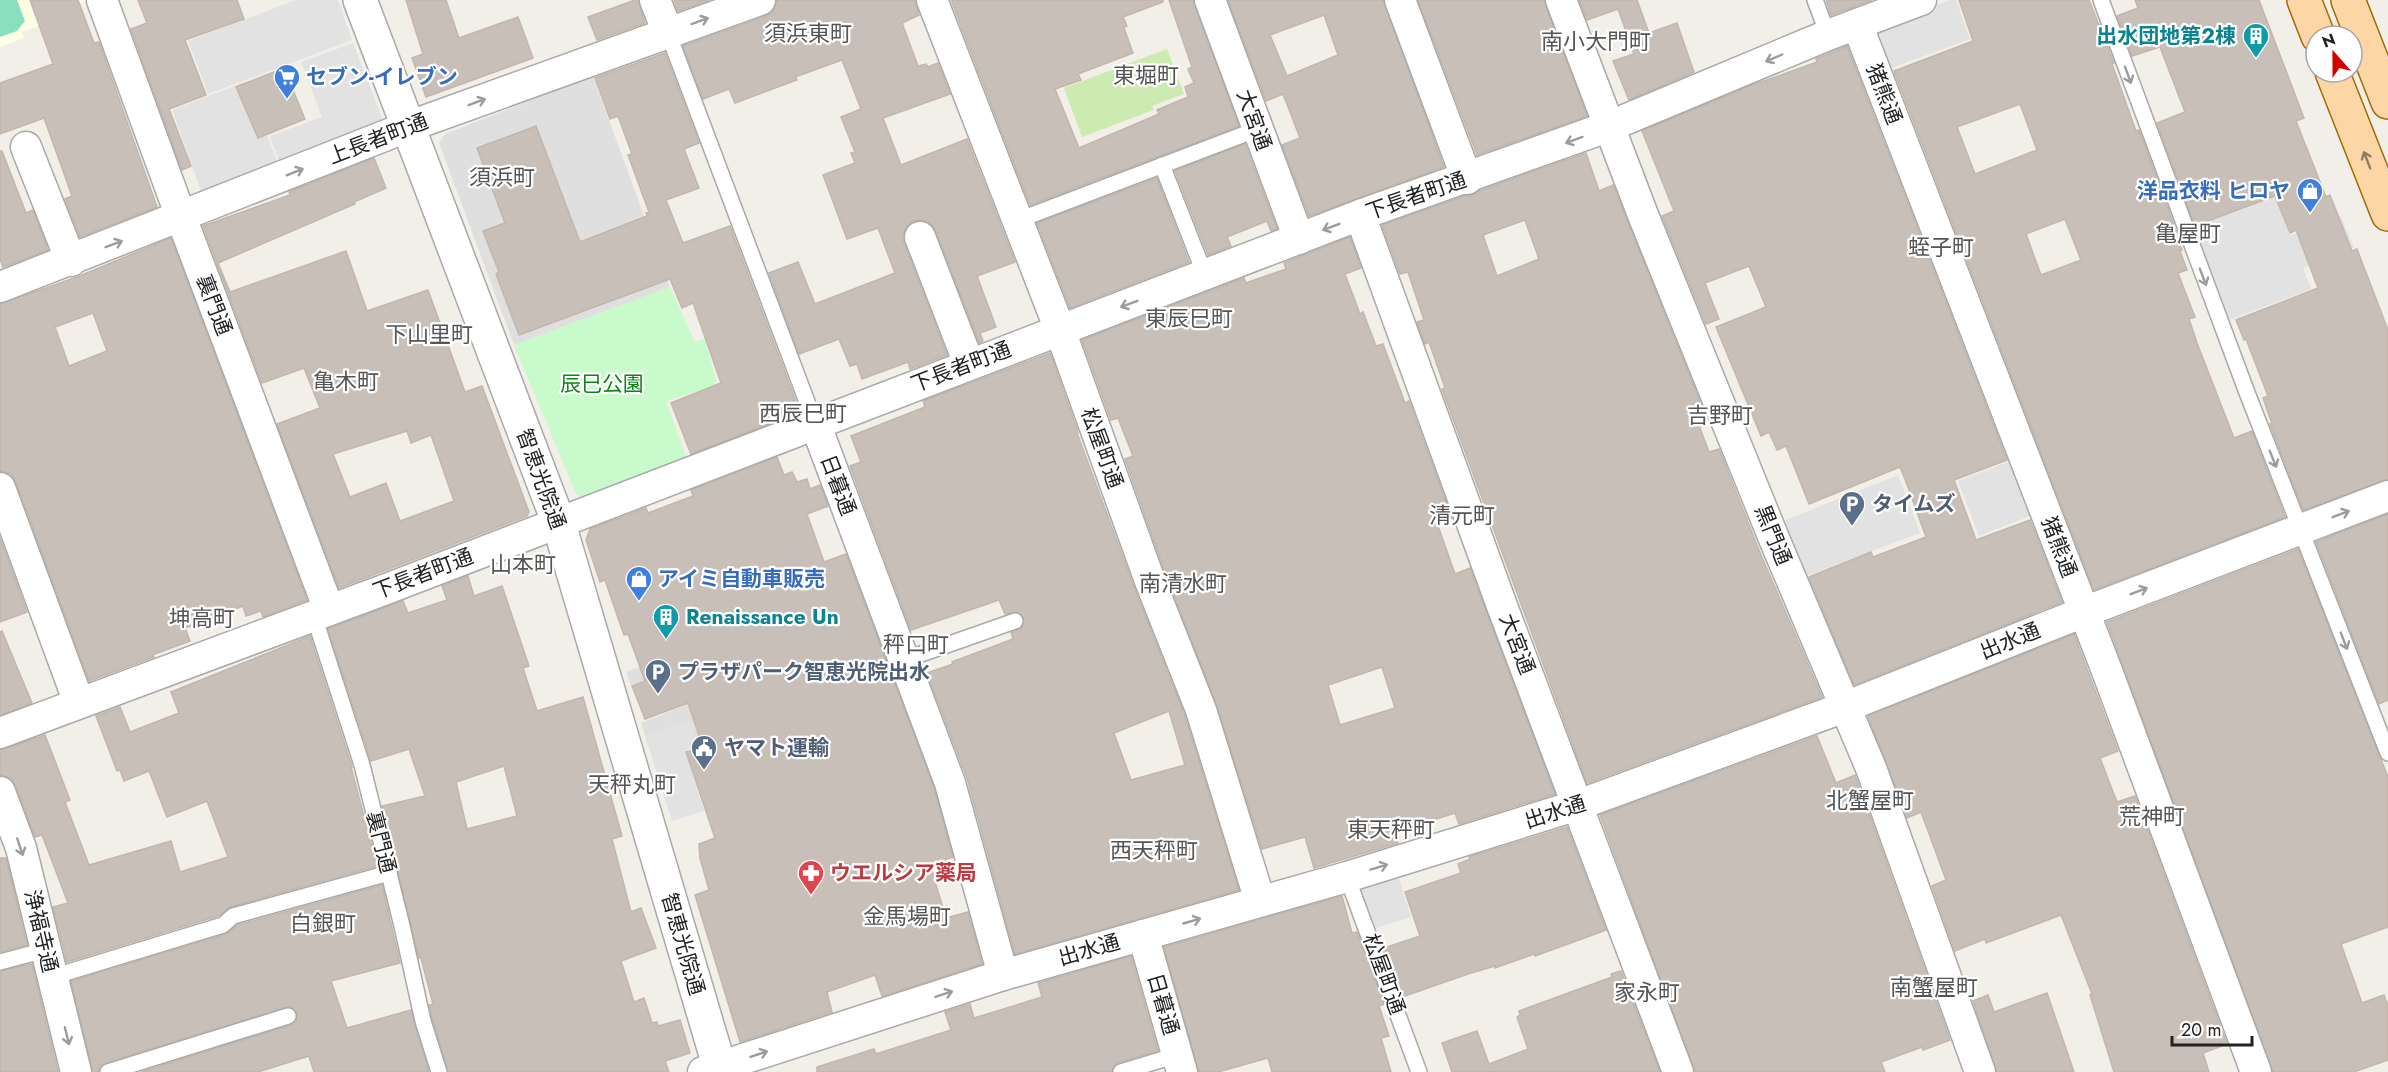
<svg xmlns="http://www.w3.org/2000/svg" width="2388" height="1072" viewBox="0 0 2388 1072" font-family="Jost,'Noto Sans JP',sans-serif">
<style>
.residential{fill:#e0dfdf}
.education{fill:#ffffe5}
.grass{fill:#cdebb0}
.park{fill:#c8facc}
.pitch{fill:#88e0be}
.parking{fill:#e2e2e2}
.building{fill:#c7bfb8;stroke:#c4b6ab;stroke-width:1.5;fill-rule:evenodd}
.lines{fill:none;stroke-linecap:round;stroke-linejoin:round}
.service-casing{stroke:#a9a9a9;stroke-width:18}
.minor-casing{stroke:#a9a9a9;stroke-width:33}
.tertiary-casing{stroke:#a9a9a9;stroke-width:36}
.primary-casing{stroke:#a06b00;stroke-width:36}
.service{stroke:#fff;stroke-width:15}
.minor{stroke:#fff;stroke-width:30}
.tertiary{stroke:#fff;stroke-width:33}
.primary{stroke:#fcd6a4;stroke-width:33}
.oneway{stroke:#9c9c9c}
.oneway2{stroke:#8f7c63}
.labels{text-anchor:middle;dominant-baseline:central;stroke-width:4.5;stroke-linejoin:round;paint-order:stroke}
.culture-label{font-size:21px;font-weight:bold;fill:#0d838f;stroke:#fff;text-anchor:end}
.shop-label{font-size:21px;font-weight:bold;fill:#366cbe;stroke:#fff;text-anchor:start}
.street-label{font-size:21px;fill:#222;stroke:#fff}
.park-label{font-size:21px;fill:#0c8416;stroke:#fff}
.service-label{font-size:21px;font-weight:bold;fill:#4e5e75;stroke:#fff;text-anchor:start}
.health-label{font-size:21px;font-weight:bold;fill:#be3a42;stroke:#fff;text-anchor:start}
.neighbourhood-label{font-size:22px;fill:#555;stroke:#fff}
</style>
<rect width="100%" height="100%" fill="#f2efe9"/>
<!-- residential -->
<g class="residential">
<polygon points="593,76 670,287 514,345 439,143 445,134"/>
<polygon points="712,641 746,729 699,745 690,721 645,736 641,723 686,705 673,670 631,685 626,672"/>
</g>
<!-- education -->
<polygon class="education" points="0,0 88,0 62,12 63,17 22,32 24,38 0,47"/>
<!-- grass -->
<polygon class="grass" points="1167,49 1184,94 1152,106 1154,110 1082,137 1064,88"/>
<!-- park -->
<polygon class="park" points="670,287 695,342 705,339 717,385 666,401 687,460 587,499 576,494 514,345"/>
<!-- pitch -->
<polygon class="pitch" points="0,0 17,0 25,21 17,31 0,37"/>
<!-- parking -->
<g class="parking">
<polygon points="296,0 338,0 352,40 208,94 188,41"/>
<polygon points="1950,0 1956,0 1970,39 1889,69 1874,29"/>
<polygon points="353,43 382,118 374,132 281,166 270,136 322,117 301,62"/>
<polygon points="247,81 279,167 203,197 172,110"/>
<polygon points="2275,197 2290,236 2341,216 2354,248 2303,268 2311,289 2229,320 2194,228"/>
<polygon points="2016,459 2036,514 1979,536 1958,481"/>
<polygon points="1898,475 1920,533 1806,576 1783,521"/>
<polygon points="690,721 699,745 685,751 704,811 672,821 645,736"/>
<polygon points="1397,872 1411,917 1373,929 1359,884"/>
</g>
<!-- building -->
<g class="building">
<polygon points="30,0 78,0 94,43 99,42 157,207 80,237 65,199 72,196 44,118 0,134 0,83 53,64"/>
<polygon points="138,0 237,0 244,19 185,40 206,95 169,109 191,166 182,170 131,29 147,23"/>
<polygon points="406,0 446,0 459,38 518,17 533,58 426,97 412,58 423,54"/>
<polygon points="635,0 638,0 645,23 597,40 588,17"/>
<polygon points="674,0 709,0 678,11"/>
<polygon points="777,0 915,0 919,15 902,23 918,66 926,64 928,67 938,63 950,94 883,118 901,165 967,139 1015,262 977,276 996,327 980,333 983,341 979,343 936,231 930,223 922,220 913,221 906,227 903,234 904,243 947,355 910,369 908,362 862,379 857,364 850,366 839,339 799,354 769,273 798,262 815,304 895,273 878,228 847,239 823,175 855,163 851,153 855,152 841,117 861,109 842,60 795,77 797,80 735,103 729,89 703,99 683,46 766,16 773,11"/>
<polygon points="951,0 1163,0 1163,2 1123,17 1127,26 1124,28 1133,53 1078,74 1081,80 1055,89 1079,148 1159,114 1157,110 1188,97 1185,87 1194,83 1188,69 1192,67 1169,0 1193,0 1239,126 1030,205"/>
<path d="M1228,0H1383L1444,167L1309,216L1282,145L1300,138L1283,94L1266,101ZM1324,15L1338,55L1287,76L1270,35Z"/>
<polygon points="1418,0 1544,0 1587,116 1477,155"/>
<polygon points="1579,0 1637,0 1649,33 1677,23 1694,72 1629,100 1613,61 1634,54 1618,9 1587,20"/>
<polygon points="1826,0 1872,0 1831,15"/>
<path d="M1959,0H2089L2114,63L2112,64L2136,131L2139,130L2177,233L2175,234L2182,250L2180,251L2187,270L2178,273L2195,317L2189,319L2197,343L2234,438L2252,431L2285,517L2094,590L1894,71L1973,41ZM2020,104L2037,150L1975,174L1957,127ZM2065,219L2081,260L2041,275L2026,234Z"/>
<polygon points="2135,0 2259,0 2304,118 2296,121 2326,197 2330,195 2352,251 2357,249 2388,330 2388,479 2303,510 2270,424 2272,424 2263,398 2268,396 2246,339 2244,340 2236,320 2318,288 2296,230 2290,233 2275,196 2195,226 2157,123 2185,112 2160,47 2132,56 2117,16 2138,8"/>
<polygon points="1847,46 2007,460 1954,480 1976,540 2030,520 2062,602 1854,685 1809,577 1871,552 1873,557 1926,537 1905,479 1900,467 1809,504 1786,446 1777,450 1769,432 1761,436 1716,327 1766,307 1749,266 1705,283 1719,319 1706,324 1662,216 1674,211 1642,131 1750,86 1817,62 1816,59"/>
<polygon points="665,53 699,143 684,149 699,188 666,200 683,243 730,226 800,412 691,454 671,403 721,383 693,303 682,308 670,279 519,335 496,274 499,272 483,231 505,223 477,148 536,126 580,242 647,216 646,213 649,212 628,155 632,154 618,116 610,119 595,78"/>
<polygon points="284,68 305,119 258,138 236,87"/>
<polygon points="1245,144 1277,229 1271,231 1267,221 1227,237 1231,246 1208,255 1175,171"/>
<polygon points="0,151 2,151 26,213 33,210 48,250 3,267 0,259"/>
<path d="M1586,153L1599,191L1613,185L1703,409L1694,412L1709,452L1719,449L1761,555L1822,697L1587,783L1442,389L1445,388L1429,342L1425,344L1417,322L1424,320L1408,272L1400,274L1382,225L1465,196L1472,195L1479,191ZM1525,220L1539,259L1497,276L1483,235Z"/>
<path d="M374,158L386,188L354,202L355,204L218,263L230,292L346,251L367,311L428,290L465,392L482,386L529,512L527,516L339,588L277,424L320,408L304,368L262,383L203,226L290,195L289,192ZM407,431L411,443L431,435L454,501L400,521L386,483L350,497L333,454Z"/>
<polygon points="1157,178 1189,262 1070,308 1037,223"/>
<path d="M1350,237L1361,268L1345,274L1360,314L1363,312L1376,346L1383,344L1405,403L1409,401L1452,518L1437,523L1455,574L1470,568L1555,794L1459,824L1455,813L1395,832L1398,843L1314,868L1305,837L1262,849L1217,705L1166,575L1125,459L1133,456L1118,418L1111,420L1082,340L1244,278L1246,283L1286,269L1284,263ZM1382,667L1395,708L1340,725L1328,685Z"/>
<path d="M171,238L307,600L263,617L261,611L246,616L243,606L185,628L190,641L152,655L154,657L89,681L16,482L11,474L0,471V304L77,277ZM93,313L107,351L69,366L55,327Z"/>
<path d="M1050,353L1078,432L1077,433L1134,587L1185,716L1239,890L1015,954L967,778L927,673L953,664L952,662L1013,639L1011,633L1022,628L1024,618L1017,612L1005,614L999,600L911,630L850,466L861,462L851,436L925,407L923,401ZM1169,711L1185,765L1131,780L1114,733Z"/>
<polygon points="777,457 784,475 792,472 797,482 807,479 810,489 820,485 828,506 807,514 824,562 846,554 934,788 953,857 930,865 946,918 968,912 982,964 882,996 875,975 827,992 832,1012 740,1042 695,895 709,890 700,858 699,844 715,838 686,752 703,747 688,703 645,719 632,686 645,681 628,634 624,635 605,580 600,582 586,540 590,529 646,508 648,513 693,496 691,490"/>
<polygon points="2388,514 2388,700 2379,704 2316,542"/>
<polygon points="0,538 27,612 0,622"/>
<polygon points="2298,549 2388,777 2388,927 2341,944 2362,1003 2384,995 2388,1006 2388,1060 2354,1072 2273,1072 2107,622"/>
<path d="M468,576L474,596L502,586L529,666L523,668L537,711L583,697L622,836L612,839L631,912L641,908L656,948L621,961L634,1002L644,998L652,1023L657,1022L658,1026L680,1020L690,1053L665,1061L669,1072H448L432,1018L429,1005L433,1004L421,958H419L382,806L425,796L409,749L371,761L328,629L403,601L408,613L447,600L442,586ZM504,766L517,816L467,829L456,782Z"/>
<polygon points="2,631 32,703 0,715 0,632"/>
<polygon points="2074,634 2118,751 2100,758 2117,802 2135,796 2227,1044 2203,1053 2209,1072 2114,1072 2090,995 2092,994 2061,915 1986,943 1985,939 1955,951 1932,886 1946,880 1921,812 1907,818 1868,716"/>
<polygon points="310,636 352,767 351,767 377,866 230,907 218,916 67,962 53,907 68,903 42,835 35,837 16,786 10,778 0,775 0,750 45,735 70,800 65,802 89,865 171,841 180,872 228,857 207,801 167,817 149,771 124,781 120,770 117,771 96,716 120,707 130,732 179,713 171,692"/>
<polygon points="1817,736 1836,783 1855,775 1950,1040 1923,1050 1922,1047 1881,1062 1885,1072 1695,1072 1600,815"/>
<polygon points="1567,827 1606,930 1535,956 1534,954 1495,968 1495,966 1468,974 1402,997 1384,948 1420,936 1405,892 1461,873 1458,864 1470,859 1469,857"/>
<polygon points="0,858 6,858 27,945 0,952"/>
<polygon points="382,885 400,963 331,981 347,1028 411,1010 429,1072 314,1072 309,1056 258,1072 141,1072 291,1025 296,1022 297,1014 290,1006 105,1063 100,1066 99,1072 93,1072 71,981 226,934 238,925"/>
<polygon points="1342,896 1352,933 1357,932 1384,1004 1379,1006 1389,1036 1381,1038 1391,1072 1272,1072 1268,1058 1218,1072 1199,1072 1164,947"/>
<polygon points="1131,956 1158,1051 1118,1063 1114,1066 1112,1072 817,1072 817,1067 874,1049 876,1054 951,1030 945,1012 970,1004 974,1018 1042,997 1038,983"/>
<polygon points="32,964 58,1072 0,1072 0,971"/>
<polygon points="1621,971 1660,1072 1452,1072 1442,1043 1477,1031 1489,1064 1528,1049 1517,1017 1520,1015 1519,1011 1612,977 1611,974"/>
<polygon points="2047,993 2074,1072 1997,1072 1973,1001 1988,995 1994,1012"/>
</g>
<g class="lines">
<!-- service casing -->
<g class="service-casing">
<g id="service">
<polyline points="1815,0 1828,35"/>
<polyline points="2101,0 2246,390 2388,753"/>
<polyline points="668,33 815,423"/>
<polyline points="1162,165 1205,275"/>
<polyline points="1016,221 1258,129"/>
<polyline points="314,616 362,765 402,926 423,1021 439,1072"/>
<polyline points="904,660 1015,621"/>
<polyline points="1347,877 1419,1072"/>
<polyline points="0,962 45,950"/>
<polyline points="52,977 223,925 233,916 389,873"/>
<polyline points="108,1072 288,1016"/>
<polyline points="1121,1072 1177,1055"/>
</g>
</g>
<!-- minor casing -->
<g class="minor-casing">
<g id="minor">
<polyline points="102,0 181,217 329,610"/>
<polyline points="655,0 668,33"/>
<polyline points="932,0 1060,330 1150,581 1201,710 1260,901"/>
<polyline points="1210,0 1299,239"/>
<polyline points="1400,0 1467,179"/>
<polyline points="1561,0 1643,215 1775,541 1871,768 1980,1072"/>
<polyline points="1857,24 2107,671 2256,1072"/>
<polyline points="26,147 71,261"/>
<polyline points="1360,215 1502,606 1678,1072"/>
<polyline points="920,237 969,364"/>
<polyline points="0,287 407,127 760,0"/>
<polyline points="815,423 950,783 1003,975"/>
<polyline points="0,488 79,703"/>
<polyline points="0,733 389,588 1360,215 1610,126 1828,35 1921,0"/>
<polyline points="0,792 21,848 76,1072"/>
<polyline points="1143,935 1182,1072"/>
<polyline points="703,1072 1003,975 1347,877 1578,805 1845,707 2084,612 2388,496"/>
</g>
</g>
<!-- tertiary casing -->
<g class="tertiary-casing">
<polyline id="tertiary" points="360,0 558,521 721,1072"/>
</g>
<!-- primary casing -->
<g class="primary-casing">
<g id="primary">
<polyline points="2304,0 2318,36"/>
<polyline points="2348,0 2388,102"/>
<polyline points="2332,72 2388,214"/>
</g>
</g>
<!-- service -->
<use href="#service" class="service"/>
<!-- minor -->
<use href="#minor" class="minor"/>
<!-- tertiary -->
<use href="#tertiary" class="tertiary"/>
<!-- primary -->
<use href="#primary" class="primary"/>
</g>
<!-- one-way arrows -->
<defs><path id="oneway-shaft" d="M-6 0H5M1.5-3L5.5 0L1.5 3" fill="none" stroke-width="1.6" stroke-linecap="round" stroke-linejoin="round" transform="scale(1.5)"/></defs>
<g class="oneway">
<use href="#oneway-shaft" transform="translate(700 21) rotate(-20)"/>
<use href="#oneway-shaft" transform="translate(1774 58) rotate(157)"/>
<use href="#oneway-shaft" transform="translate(2128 75) rotate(70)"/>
<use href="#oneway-shaft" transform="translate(477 102) rotate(-20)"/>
<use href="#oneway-shaft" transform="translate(1574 140) rotate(160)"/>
<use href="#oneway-shaft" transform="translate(295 172) rotate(-22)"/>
<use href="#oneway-shaft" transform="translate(1331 227) rotate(159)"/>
<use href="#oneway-shaft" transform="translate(114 244) rotate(-21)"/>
<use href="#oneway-shaft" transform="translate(2203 277) rotate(69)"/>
<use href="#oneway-shaft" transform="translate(1129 304) rotate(159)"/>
<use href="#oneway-shaft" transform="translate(2273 459) rotate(68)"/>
<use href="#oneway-shaft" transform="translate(2341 514) rotate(-21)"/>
<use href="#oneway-shaft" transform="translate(2139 591) rotate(-21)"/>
<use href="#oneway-shaft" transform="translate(2344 641) rotate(69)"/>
<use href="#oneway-shaft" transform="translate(20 847) rotate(72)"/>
<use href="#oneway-shaft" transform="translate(1379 867) rotate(-17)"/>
<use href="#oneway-shaft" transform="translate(1192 921) rotate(-16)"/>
<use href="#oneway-shaft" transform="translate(944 994) rotate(-18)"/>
<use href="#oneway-shaft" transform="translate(67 1036) rotate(76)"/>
<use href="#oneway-shaft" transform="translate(759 1054) rotate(-18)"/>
</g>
<use class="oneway2" href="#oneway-shaft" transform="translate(2367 160) rotate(-111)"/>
<!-- icons -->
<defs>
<g id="building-pin" transform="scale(1.35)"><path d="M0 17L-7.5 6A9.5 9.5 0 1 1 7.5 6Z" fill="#0f9aa8" stroke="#fff"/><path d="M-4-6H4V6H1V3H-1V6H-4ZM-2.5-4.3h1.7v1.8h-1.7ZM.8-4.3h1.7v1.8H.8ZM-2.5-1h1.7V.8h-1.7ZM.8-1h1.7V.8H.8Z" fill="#fff"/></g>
<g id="supermarket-pin" transform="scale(1.35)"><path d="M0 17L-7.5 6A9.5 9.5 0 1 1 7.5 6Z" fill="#3f7fe0" stroke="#fff"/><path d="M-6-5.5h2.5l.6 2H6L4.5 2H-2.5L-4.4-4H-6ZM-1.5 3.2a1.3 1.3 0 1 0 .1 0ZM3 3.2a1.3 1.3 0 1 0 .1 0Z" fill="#fff"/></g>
<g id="shop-pin" transform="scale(1.35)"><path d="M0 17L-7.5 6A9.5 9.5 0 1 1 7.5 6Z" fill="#3f7fe0" stroke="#fff"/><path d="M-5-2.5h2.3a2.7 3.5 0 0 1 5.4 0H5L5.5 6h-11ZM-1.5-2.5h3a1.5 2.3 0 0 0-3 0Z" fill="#fff"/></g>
<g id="parking-pin" transform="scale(1.35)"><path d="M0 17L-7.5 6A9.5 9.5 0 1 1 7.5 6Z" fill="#5c6f8a" stroke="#fff"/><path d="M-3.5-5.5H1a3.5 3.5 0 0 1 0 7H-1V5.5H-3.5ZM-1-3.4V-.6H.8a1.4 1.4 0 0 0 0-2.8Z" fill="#fff"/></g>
<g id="civic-pin" transform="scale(1.35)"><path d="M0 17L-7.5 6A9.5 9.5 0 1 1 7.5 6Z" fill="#5c6f8a" stroke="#fff"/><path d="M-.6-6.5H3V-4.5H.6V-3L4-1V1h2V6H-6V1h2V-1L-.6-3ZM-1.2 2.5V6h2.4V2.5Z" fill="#fff"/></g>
<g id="pharmacy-pin" transform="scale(1.35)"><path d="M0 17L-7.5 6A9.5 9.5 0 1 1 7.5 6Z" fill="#e0444e" stroke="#fff"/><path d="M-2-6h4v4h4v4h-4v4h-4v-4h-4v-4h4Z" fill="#fff"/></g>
</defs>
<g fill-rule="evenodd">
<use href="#building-pin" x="2256" y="36"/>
<use href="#supermarket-pin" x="287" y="77"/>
<use href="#shop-pin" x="2310" y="191"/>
<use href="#parking-pin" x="1852" y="504"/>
<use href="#shop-pin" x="639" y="579"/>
<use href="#building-pin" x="666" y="617"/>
<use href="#parking-pin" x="658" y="672"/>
<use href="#civic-pin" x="704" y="748"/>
<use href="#pharmacy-pin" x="811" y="873"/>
</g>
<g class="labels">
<!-- culture labels -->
<g class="culture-label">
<text x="2236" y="36">出水団地第2棟</text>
<text x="686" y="617" text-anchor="start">Renaissance Un</text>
</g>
<!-- shop labels -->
<g class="shop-label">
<text x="306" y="77">セブン-イレブン</text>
<text x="2290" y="191" text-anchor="end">洋品衣料 ヒロヤ</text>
<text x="658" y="579">アイミ自動車販売</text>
</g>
<!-- street labels -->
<g class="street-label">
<text transform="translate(1884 94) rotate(69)">猪熊通</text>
<text transform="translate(1254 120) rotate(70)">大宮通</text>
<text transform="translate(378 139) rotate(-21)">上長者町通</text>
<text transform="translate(1416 196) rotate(-19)">下長者町通</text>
<text transform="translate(214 305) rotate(69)">裏門通</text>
<text transform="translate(961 367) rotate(-21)">下長者町通</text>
<text transform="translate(1102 448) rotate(70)">松屋町通</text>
<text transform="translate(541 479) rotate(70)">智恵光院通</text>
<text transform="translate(838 485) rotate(69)">日暮通</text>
<text transform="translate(1773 535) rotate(68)">黒門通</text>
<text transform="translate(2059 547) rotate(69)">猪熊通</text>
<text transform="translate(423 574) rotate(-21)">下長者町通</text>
<text transform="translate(2010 641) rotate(-22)">出水通</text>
<text transform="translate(1517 644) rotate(69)">大宮通</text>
<text transform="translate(1555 812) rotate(-18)">出水通</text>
<text transform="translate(381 842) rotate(76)">裏門通</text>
<text transform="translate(41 931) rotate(77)">浄福寺通</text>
<text transform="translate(683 944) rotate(74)">智恵光院通</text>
<text transform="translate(1089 950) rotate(-16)">出水通</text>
<text transform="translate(1384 974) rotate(70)">松屋町通</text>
<text transform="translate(1163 1004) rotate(74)">日暮通</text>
</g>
<!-- park labels -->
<g class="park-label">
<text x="602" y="384">辰巳公園</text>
</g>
<!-- service labels -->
<g class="service-label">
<text x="1872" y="504">タイムズ</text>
<text x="678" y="672">プラザパーク智恵光院出水</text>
<text x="724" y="748">ヤマト運輸</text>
</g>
<!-- health labels -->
<g class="health-label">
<text x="830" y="873">ウエルシア薬局</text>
</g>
<!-- neighbourhood labels -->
<g class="neighbourhood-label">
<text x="808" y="33">須浜東町</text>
<text x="1596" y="41">南小大門町</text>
<text x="1146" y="75">東堀町</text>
<text x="502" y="177">須浜町</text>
<text x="2188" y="233">亀屋町</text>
<text x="1941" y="247">蛭子町</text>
<text x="1189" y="318">東辰巳町</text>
<text x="429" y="334">下山里町</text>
<text x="346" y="381">亀木町</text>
<text x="803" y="413">西辰巳町</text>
<text x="1720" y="415">吉野町</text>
<text x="1462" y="515">清元町</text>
<text x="523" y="564">山本町</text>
<text x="1183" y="583">南清水町</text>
<text x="202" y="618">坤高町</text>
<text x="916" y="644">秤口町</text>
<text x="632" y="784">天秤丸町</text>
<text x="1870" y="800">北蟹屋町</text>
<text x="2152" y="816">荒神町</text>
<text x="1391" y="829">東天秤町</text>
<text x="1154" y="850">西天秤町</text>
<text x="907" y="916">金馬場町</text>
<text x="323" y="923">白銀町</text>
<text x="1934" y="987">南蟹屋町</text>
<text x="1647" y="992">家永町</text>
</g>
</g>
<!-- north arrow -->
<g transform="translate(2334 54) rotate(339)"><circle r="28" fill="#ffffff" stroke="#a7a7a7" stroke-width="1.5"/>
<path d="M0-4.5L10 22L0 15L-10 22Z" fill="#d40000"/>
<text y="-9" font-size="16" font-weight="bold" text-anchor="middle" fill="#222222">N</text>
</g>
<!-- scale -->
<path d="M2172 1036v9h80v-9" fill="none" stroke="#222222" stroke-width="3"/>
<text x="2181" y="1036" font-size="18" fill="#222222" stroke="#ffffff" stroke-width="4.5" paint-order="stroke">20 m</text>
</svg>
